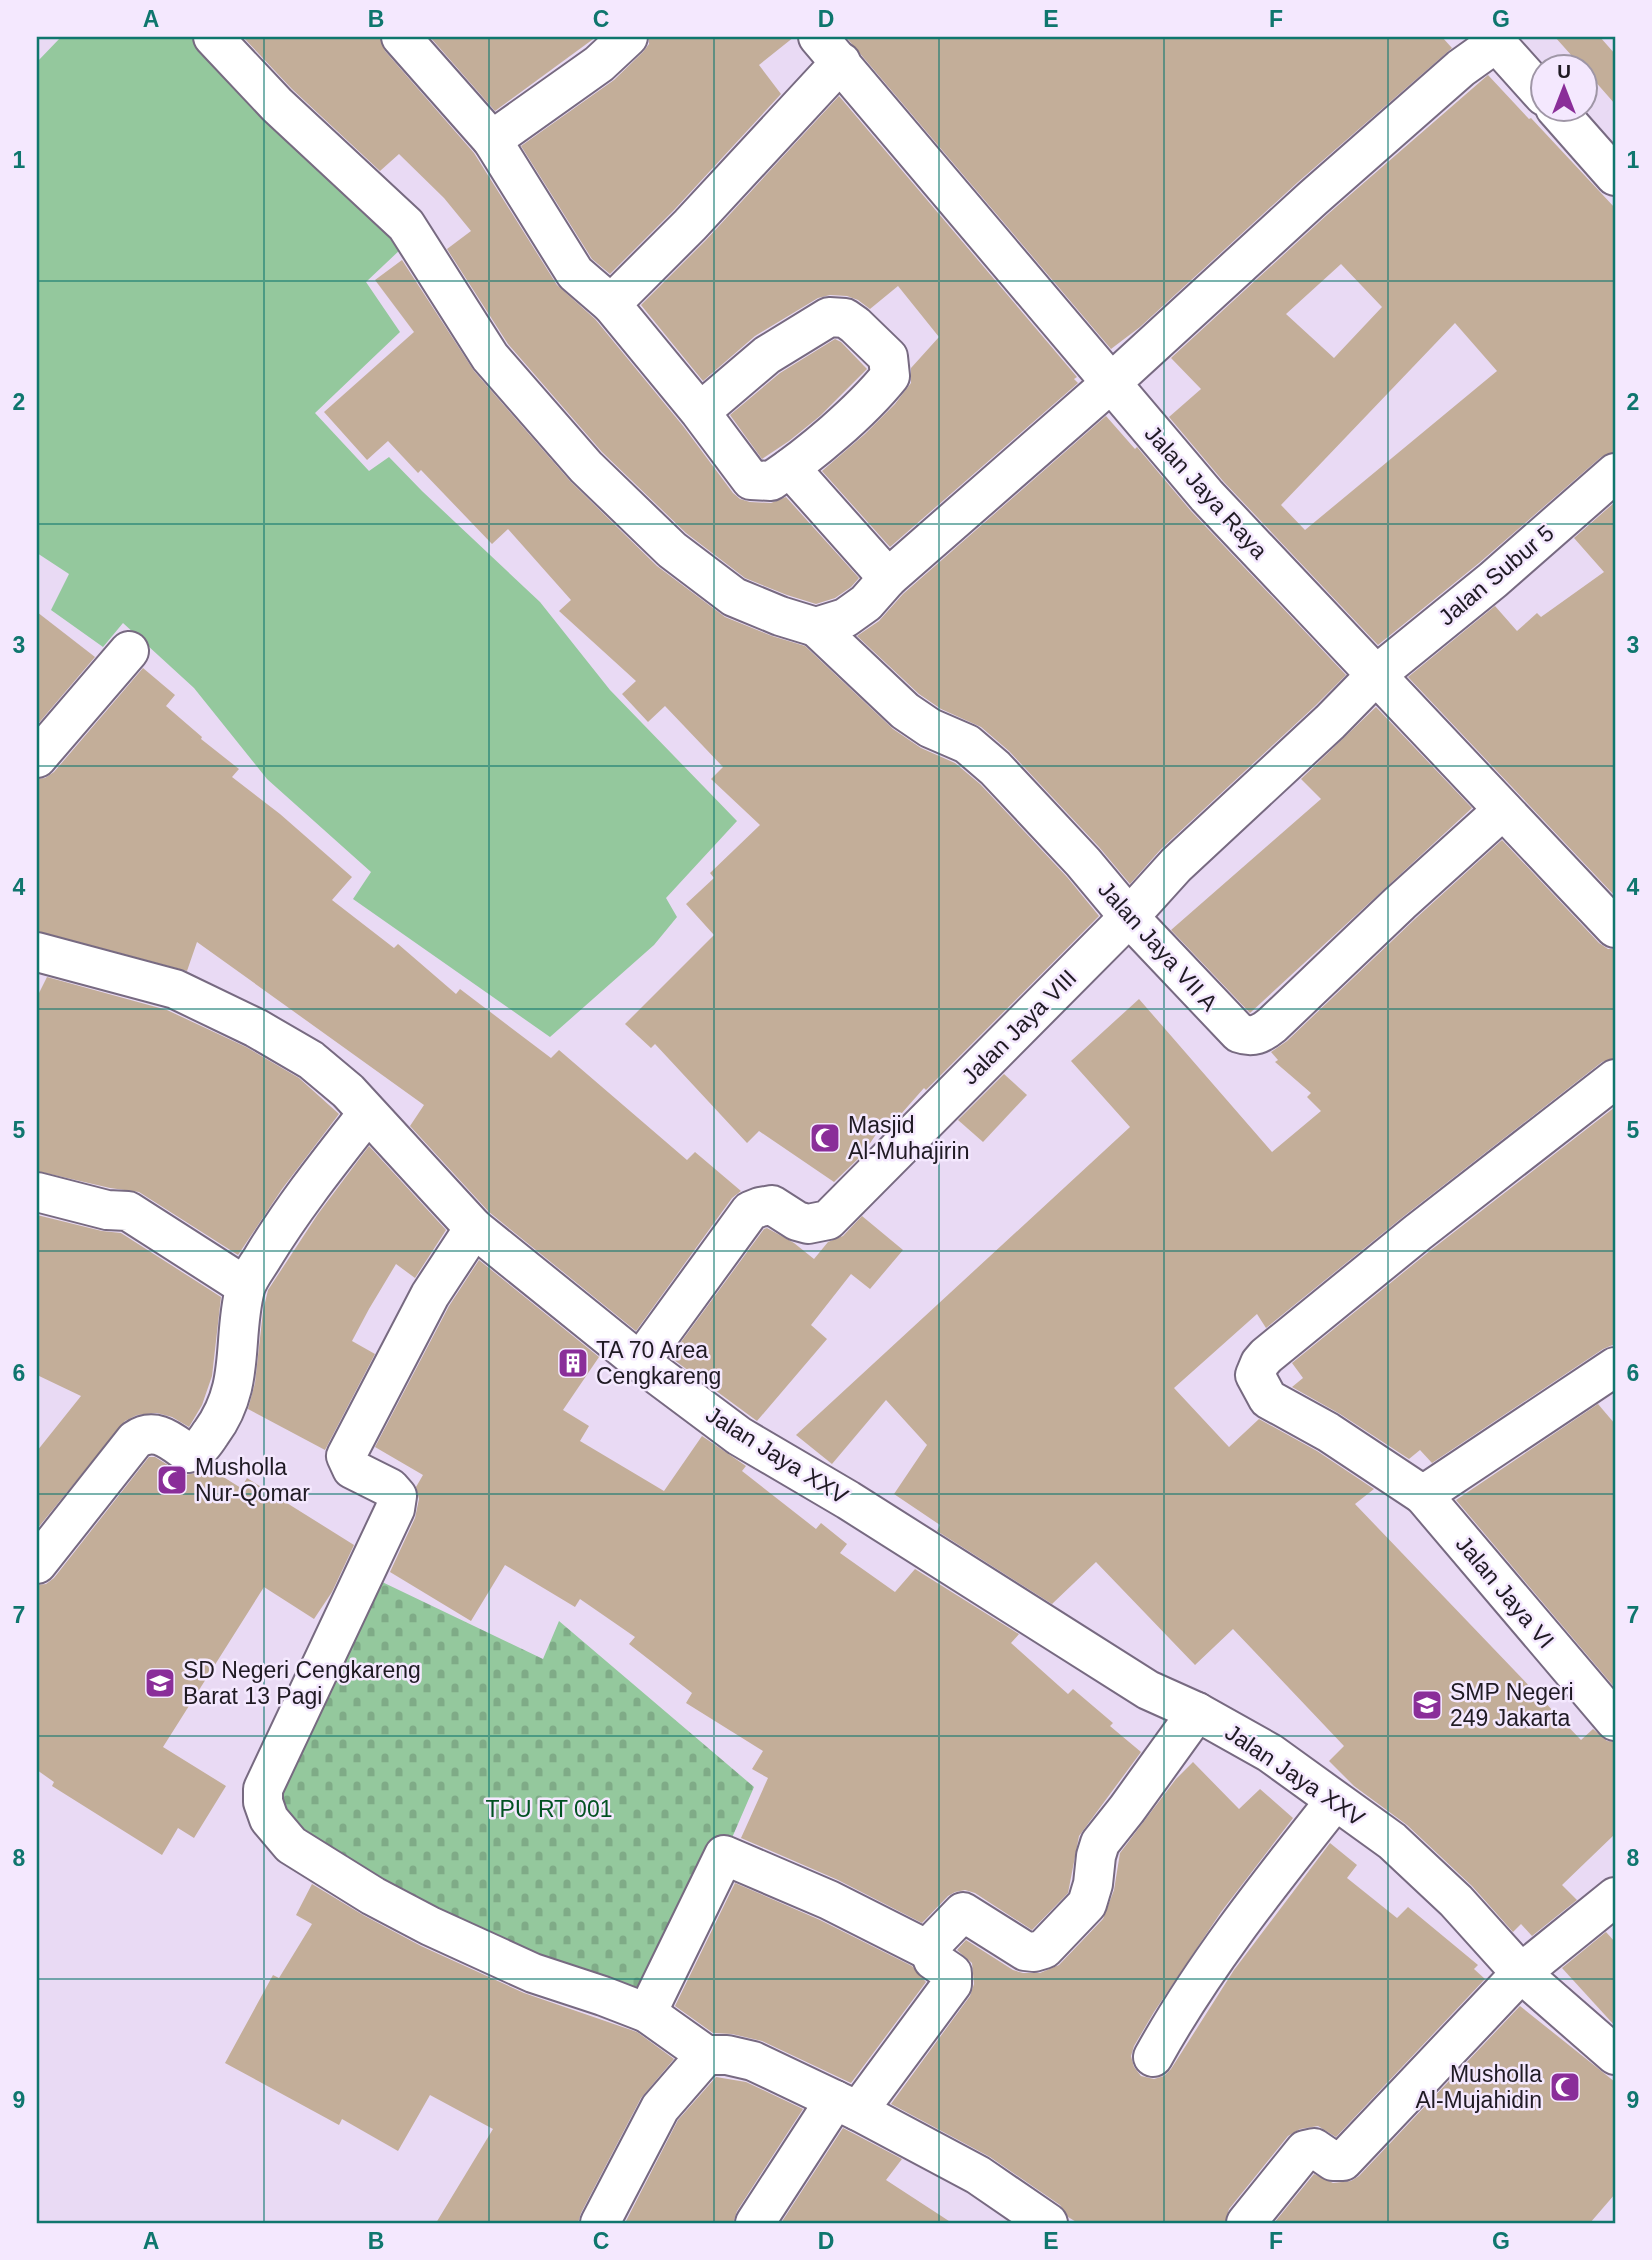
<svg xmlns="http://www.w3.org/2000/svg" width="1652" height="2260" viewBox="0 0 1652 2260" font-family="Helvetica,sans-serif">
<style>
.green{fill:#94c89d}
.cemetery{fill:url(#cemetery-stones)}
.building{fill:#c3ae99;fill-rule:evenodd}
.lines{fill:none;stroke-linecap:round;stroke-linejoin:round}
.street-casing{stroke:#776a81;stroke-width:42}
.secondary-casing{stroke:#776a81;stroke-width:42}
.street{stroke:#fff;stroke-width:38}
.secondary{stroke:#fff;stroke-width:38}
.grid{fill:none;stroke:#0f766e;stroke-width:2;stroke-opacity:0.55}
.labels{text-anchor:middle;dominant-baseline:central;stroke-width:5;stroke-linejoin:round;paint-order:stroke}
.street-label{font-size:23px;fill:#1f1a23;stroke:#f4e8fe}
.poi-label{font-size:23px;fill:#1f1a23;stroke:#f4e8fe;text-anchor:start}
.park-label{font-size:23px;fill:#025222;stroke:#f4e8fe}
.neatline{fill:none;stroke:#0f766e;stroke-width:2.5}
.grid-label{font-size:23px;text-anchor:middle;font-weight:bold;fill:#0f766e}
</style>
<defs>
<pattern id="cemetery-stones" width="16" height="16" patternUnits="userSpaceOnUse" patternTransform="scale(1.75)"><rect width="16" height="16" fill="#94c89d"/><path d="M2 7V4a2 2 0 0 1 4 0v3zM10 15v-3a2 2 0 0 1 4 0v3z" fill="#7fab87"/></pattern>
</defs>
<rect width="100%" height="100%" fill="#e9daf4"/>
<!-- green -->
<polygon class="green" points="61,37 198,37 402,248 366,282 400,332 315,413 369,471 389,457 422,491 540,602 610,690 737,821 666,898 677,917 654,945 550,1037 353,899 371,872 267,779 194,688 123,623 103,647 51,610 69,574 37,553 37,62"/>
<!-- cemetery -->
<polygon class="cemetery" points="378,1580 543,1659 559,1621 754,1787 653,2020 355,1886 253,1830"/>
<!-- building -->
<g class="building">
<polygon points="243,37 380,37 385,51 474,153 557,285 595,319 683,426 733,493 740,499 750,502 771,503 786,497 859,578 851,587 835,598 816,604 787,595 745,578 686,533 602,452 508,344 447,249 471,231 444,198 399,154 380,171 292,89"/>
<polygon points="430,37 596,37 495,111"/>
<polygon points="649,37 794,37 759,65 781,94 674,210 610,274 592,259 521,146 614,80 643,52 649,44"/>
<polygon points="846,37 1442,37 1452,48 1298,182 1140,327 1111,349"/>
<polygon points="1555,37 1600,37 1615,54 1615,104 1586,71 1586,66 1581,66"/>
<path d="M1488,75L1529,119L1531,118L1615,208V452L1601,457L1479,563L1378,645L1223,481L1169,417L1201,389L1171,358L1328,214ZM1341,264L1382,307L1334,358L1286,314ZM1455,323L1497,371L1305,530L1281,505Z"/>
<polygon points="839,96 1077,377 1074,379 1078,383 890,547 822,471 865,434 895,404 911,383 911,368 939,337 898,286 870,309 858,300 847,296 830,295 818,298 755,336 703,381 641,305 706,240"/>
<polygon points="402,260 474,371 570,481 657,566 725,617 772,636 805,646 893,729 921,748 955,763 980,784 1067,877 1099,916 926,1090 924,1088 886,1131 881,1127 862,1155 834,1182 759,1131 747,1143 655,1044 651,1048 625,1024 714,935 686,904 714,878 710,873 760,825 711,779 723,767 665,706 648,722 622,694 636,681 559,611 571,600 508,529 492,544 421,470 418,473 388,441 367,460 324,412 414,332 375,280"/>
<polygon points="835,339 841,342 867,369 820,416 789,441 762,459 730,415 780,373"/>
<polygon points="1106,416 1135,449 1137,447 1191,511 1346,675 1315,706 1161,849 1130,884 1099,847 1009,751 981,727 941,709 919,694 857,636 879,621 903,594"/>
<polygon points="1615,502 1615,896 1408,677 1495,606 1517,631 1537,613 1541,617 1604,572 1574,538"/>
<polygon points="37,612 95,657 37,725"/>
<polygon points="143,668 175,695 166,706 202,737 201,739 239,769 232,777 280,814 352,877 332,900 394,948 398,944 456,994 460,989 551,1058 559,1050 687,1160 695,1152 741,1191 732,1198 636,1331 489,1212 410,1126 424,1105 197,942 187,971 37,931 37,779 45,778 54,772"/>
<polygon points="1376,707 1472,808 1250,1013 1171,930 1321,799 1301,779"/>
<polygon points="1502,840 1599,943 1608,949 1615,949 1615,1058 1602,1062 1404,1216 1266,1328 1257,1314 1174,1388 1229,1447 1259,1419 1317,1451 1374,1489 1355,1504 1581,1740 1593,1729 1607,1741 1615,1742 1615,1834 1562,1885 1577,1900 1532,1936 1521,1924 1513,1932 1472,1886 1407,1825 1354,1786 1329,1761 1344,1746 1233,1629 1195,1665 1096,1562 1052,1604 937,1531 940,1525 894,1494 927,1445 886,1400 832,1464 796,1435 1130,1127 1071,1061 1139,999 1272,1152 1321,1111 1307,1097 1311,1093 1275,1062 1278,1060 1271,1052 1287,1041 1415,919"/>
<polygon points="47,977 167,1010 246,1047 299,1078 339,1114 282,1189 238,1255 139,1192 110,1188 37,1171 37,997"/>
<polygon points="1004,1074 1027,1095 983,1142 958,1120"/>
<polygon points="1615,1107 1615,1344 1603,1349 1432,1463 1420,1450 1409,1459 1340,1414 1292,1387 1303,1378 1292,1363 1431,1250"/>
<polygon points="369,1146 446,1230 415,1278 396,1264 369,1309 352,1341 375,1354 325,1450 248,1409 255,1383 263,1311 268,1290 318,1214"/>
<polygon points="37,1215 102,1231 121,1233 221,1297 212,1376 202,1405 189,1427 172,1417 157,1413 137,1415 125,1421 37,1529 37,1451 81,1396 37,1375"/>
<polygon points="862,1216 903,1250 870,1289 851,1274 811,1325 827,1339 757,1421 670,1357 764,1229 767,1228 794,1243 814,1259 828,1242 843,1236"/>
<polygon points="479,1260 599,1357 563,1410 589,1426 580,1441 664,1491 702,1436 746,1466 742,1471 816,1529 821,1523 847,1544 840,1553 895,1592 915,1569 1019,1634 1011,1643 1068,1694 1073,1689 1113,1723 1110,1726 1141,1752 1079,1836 1068,1893 1032,1930 975,1893 965,1890 955,1892 948,1896 922,1923 838,1880 741,1838 768,1778 752,1769 763,1751 686,1703 692,1693 629,1644 635,1637 580,1599 575,1607 505,1565 471,1621 390,1572 415,1518 419,1499 416,1487 423,1475 375,1447 449,1306"/>
<polygon points="1598,1404 1615,1424 1615,1688 1456,1500"/>
<polygon points="149,1457 155,1457 184,1475 197,1473 209,1468 241,1488 247,1478 354,1545 332,1592 314,1619 264,1587 163,1747 226,1786 194,1838 178,1828 162,1855 52,1786 54,1782 37,1770 37,1585 46,1584 54,1578"/>
<polygon points="1193,1762 1239,1809 1260,1789 1293,1818 1221,1912 1154,2012 1134,2046 1131,2056 1134,2067 1141,2076 1154,2079 1164,2076 1171,2069 1234,1970 1330,1843 1357,1865 1347,1878 1397,1918 1408,1907 1478,1965 1474,1969 1485,1979 1336,2137 1318,2126 1300,2129 1288,2136 1229,2209 1225,2223 1078,2223 1068,2217 1060,2205 990,2157 891,2104 970,1996 974,1984 972,1963 957,1950 966,1940 1013,1970 1023,1973 1040,1973 1059,1965 1103,1919 1114,1890 1120,1853 1176,1779"/>
<polygon points="735,1883 820,1920 912,1966 926,1982 851,2083 762,2041 732,2034 713,2033 675,2006"/>
<polygon points="312,1884 363,1915 421,1946 524,1993 637,2032 674,2059 641,2098 581,2213 578,2223 436,2223 493,2129 430,2095 398,2151 342,2119 339,2125 225,2063 273,1975 279,1978 312,1924 296,1915"/>
<polygon points="1606,1932 1615,1942 1615,2026 1562,1968"/>
<polygon points="1520,2006 1615,2082 1615,2194 1590,2223 1274,2223 1314,2174 1333,2183 1351,2181 1359,2176"/>
<polygon points="716,2077 746,2082 803,2109 737,2211 733,2223 625,2223 678,2120"/>
<polygon points="843,2128 902,2159 886,2180 952,2223 781,2223"/>
</g>
<g class="lines">
<!-- street casing -->
<g class="street-casing">
<g id="street">
<polyline points="213,37 277,105 406,225 490,357 586,467 672,550 734,597 780,616 816,627 845,618 866,603 888,578 1111,383 1313,198 1461,68 1496,43"/>
<polyline points="401,37 492,140 575,273 611,304"/>
<polyline points="818,37 1207,496 1615,928"/>
<polyline points="492,140 599,64 628,37"/>
<path d="M700,412L767,355L829,317L845,318L855,325L888,357L890,376C861,412 810,455 771,481L751,480L700,412L611,304L690,225L841,62"/>
<polyline points="790,468 888,578"/>
<path d="M816,627L905,711L930,728L967,744L995,768L1083,862L1129,917L1239,1033C1253,1038 1261,1034 1272,1025L1400,903L1503,810"/>
<polyline points="37,758 129,651"/>
<polyline points="37,952 175,989 256,1028 311,1060 348,1091 474,1228 640,1362 739,1436 848,1500 1148,1690 1197,1712 1270,1753 1392,1841 1456,1901 1521,1973 1615,2055"/>
<polyline points="1615,1079 1417,1233 1266,1356 1260,1363 1255,1375 1268,1399 1328,1432 1423,1495 1615,1367"/>
<polyline points="37,1192 107,1210 128,1211 245,1286"/>
<polyline points="474,1228 430,1295 346,1456 352,1469 390,1488 397,1496 395,1509 263,1789 263,1802 269,1819 291,1845 373,1896 430,1926 533,1973 603,1996 647,2013 706,2055"/>
<polyline points="640,1362 750,1211 760,1207 772,1205 797,1221 808,1224 828,1220 1129,917 1176,865 1330,722 1376,675 1493,580 1615,473"/>
<polyline points="1423,1495 1615,1721"/>
<path d="M37,1564L135,1440C155,1426 171,1441 188,1453C200,1451 204,1443 211,1433C246,1386 232,1340 245,1289C248,1278 257,1267 263,1257C294,1206 331,1160 367,1114"/>
<polyline points="647,2013 724,1855 829,1900 930,1951"/>
<path d="M1153,2057C1204,1965 1270,1883 1335,1801"/>
<polyline points="858,2111 952,1984 952,1973 933,1960 930,1951 934,1942 963,1912 1025,1951 1034,1952 1044,1949 1087,1904 1093,1884 1096,1856 1100,1843 1127,1809 1197,1712"/>
<polyline points="600,2223 660,2108 706,2055 727,2055 753,2061 858,2111 978,2175 1048,2223"/>
<polyline points="755,2223 835,2100"/>
<polyline points="1246,2223 1305,2150 1314,2148 1333,2161 1343,2161 1521,1973 1615,1897"/>
</g>
</g>
<!-- secondary casing -->
<g class="secondary-casing">
<g id="secondary">
<polyline points="1491,37 1544,96"/>
<polyline points="1555,108 1615,176"/>
</g>
</g>
<!-- street -->
<use href="#street" class="street"/>
<!-- secondary -->
<use href="#secondary" class="secondary"/>
</g>
<!-- grid -->
<path class="grid" d="M264,37V2223M489,37V2223M714,37V2223M939,37V2223M1164,37V2223M1388,37V2223M37,281H1615M37,524H1615M37,766H1615M37,1009H1615M37,1251H1615M37,1494H1615M37,1736H1615M37,1979H1615"/>
<!-- icons -->
<defs>
<g id="mosque-square" transform="scale(1.575)"><rect x="-9" y="-9" width="18" height="18" rx="4" fill="#8a2e99" stroke="#f4e8fe"/><path d="M3.5-4.9A6 6 0 1 0 3.5 4.9A5 5 0 1 1 3.5-4.9Z" fill="#fff"/></g>
<g id="building-square" transform="scale(1.575)"><rect x="-9" y="-9" width="18" height="18" rx="4" fill="#8a2e99" stroke="#f4e8fe"/><path d="M-4-6H4V6H1V3H-1V6H-4ZM-2.5-4.3h1.7v1.8h-1.7ZM.8-4.3h1.7v1.8H.8ZM-2.5-1h1.7V.8h-1.7ZM.8-1h1.7V.8H.8Z" fill="#fff"/></g>
<g id="school-square" transform="scale(1.575)"><rect x="-9" y="-9" width="18" height="18" rx="4" fill="#8a2e99" stroke="#f4e8fe"/><path d="M0-5L7-2L0 1L-7-2ZM-4 1L0 2.5L4 1V4Q0 6-4 4Z" fill="#fff"/></g>
</defs>
<g fill-rule="evenodd">
<use href="#mosque-square" x="825" y="1138"/>
<use href="#building-square" x="573" y="1363"/>
<use href="#mosque-square" x="172" y="1480"/>
<use href="#school-square" x="160" y="1683"/>
<use href="#school-square" x="1427" y="1705"/>
<use href="#mosque-square" x="1565" y="2087"/>
</g>
<g class="labels">
<!-- street labels -->
<g class="street-label">
<text transform="translate(1206 492) rotate(48)">Jalan Jaya Raya</text>
<text transform="translate(1496 575) rotate(-40)">Jalan Subur 5</text>
<text transform="translate(1158 946) rotate(48)">Jalan Jaya VII A</text>
<text transform="translate(1019 1027) rotate(-45)">Jalan Jaya VIII</text>
<text transform="translate(777 1455) rotate(32)">Jalan Jaya XXV</text>
<text transform="translate(1505 1592) rotate(50)">Jalan Jaya VI</text>
<text transform="translate(1295 1775) rotate(34)">Jalan Jaya XXV</text>
</g>
<!-- poi labels -->
<g class="poi-label">
<text x="848" y="1125">Masjid<tspan x="848" dy="26">Al-Muhajirin</tspan></text>
<text x="596" y="1350">TA 70 Area<tspan x="596" dy="26">Cengkareng</tspan></text>
<text x="195" y="1467">Musholla<tspan x="195" dy="26">Nur-Qomar</tspan></text>
<text x="183" y="1670">SD Negeri Cengkareng<tspan x="183" dy="26">Barat 13 Pagi</tspan></text>
<text x="1450" y="1692">SMP Negeri<tspan x="1450" dy="26">249 Jakarta</tspan></text>
<text x="1542" y="2074" text-anchor="end">Musholla<tspan x="1542" dy="26">Al-Mujahidin</tspan></text>
</g>
<!-- park labels -->
<g class="park-label">
<text x="549" y="1809">TPU RT 001</text>
</g>
</g>
<!-- border -->
<rect width="1652" height="2260" fill="none" stroke="#f4e8fe" stroke-width="77"/>
<!-- north arrow -->
<g transform="translate(1564 88)"><circle r="33" fill="#f4e8fe" stroke="#9f96a6" stroke-width="2"/>
<path d="M0-5L12 26L0 18L-12 26Z" fill="#8a2e99"/>
<text y="-10" font-size="19" font-weight="bold" text-anchor="middle" fill="#1f1a23">U</text>
</g>
<rect x="38" y="38" width="1576" height="2184" class="neatline"/>
<g class="grid-label">
<text x="151" y="27">A</text>
<text x="376" y="27">B</text>
<text x="601" y="27">C</text>
<text x="826" y="27">D</text>
<text x="1051" y="27">E</text>
<text x="1276" y="27">F</text>
<text x="1501" y="27">G</text>
<text x="19" y="168">1</text>
<text x="1633" y="168">1</text>
<text x="19" y="410">2</text>
<text x="1633" y="410">2</text>
<text x="19" y="653">3</text>
<text x="1633" y="653">3</text>
<text x="19" y="895">4</text>
<text x="1633" y="895">4</text>
<text x="19" y="1138">5</text>
<text x="1633" y="1138">5</text>
<text x="19" y="1381">6</text>
<text x="1633" y="1381">6</text>
<text x="19" y="1623">7</text>
<text x="1633" y="1623">7</text>
<text x="19" y="1866">8</text>
<text x="1633" y="1866">8</text>
<text x="19" y="2108">9</text>
<text x="1633" y="2108">9</text>
<text x="151" y="2249">A</text>
<text x="376" y="2249">B</text>
<text x="601" y="2249">C</text>
<text x="826" y="2249">D</text>
<text x="1051" y="2249">E</text>
<text x="1276" y="2249">F</text>
<text x="1501" y="2249">G</text>
</g>
</svg>
